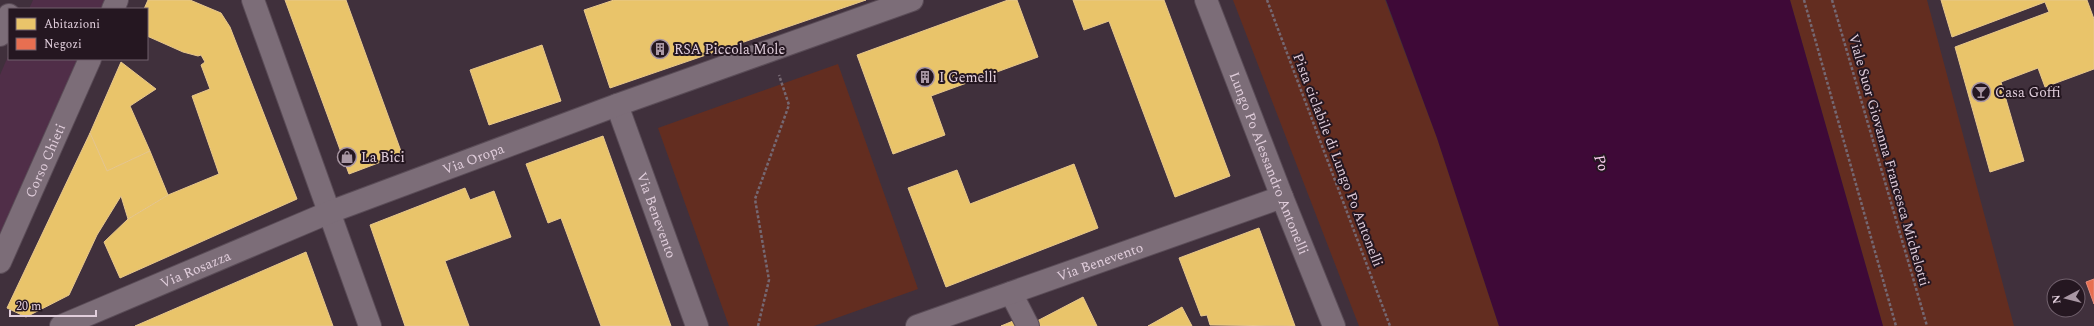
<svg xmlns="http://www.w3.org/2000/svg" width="2094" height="326" viewBox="0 0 2094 326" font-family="Spectral,serif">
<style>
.built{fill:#502e48}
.green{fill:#632d20}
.water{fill:#3e0937}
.homes{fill:#e9c46a;stroke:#e7c78c}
.shops{fill:#e76f51;stroke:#e58c7b}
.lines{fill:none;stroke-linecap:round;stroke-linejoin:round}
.minor-casing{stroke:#5a4c57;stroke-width:24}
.path{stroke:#756872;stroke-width:2.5;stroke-dasharray:3 2;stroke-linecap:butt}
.minor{stroke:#7c6d78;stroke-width:22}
.labels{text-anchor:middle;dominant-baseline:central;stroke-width:4;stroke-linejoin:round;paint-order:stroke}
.poi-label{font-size:14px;fill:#e1cedc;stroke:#251721;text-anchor:start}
.street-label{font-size:14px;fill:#e1cedc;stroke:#251721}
.water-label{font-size:15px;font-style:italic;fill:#fdd1f2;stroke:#251721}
</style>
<rect width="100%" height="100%" fill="#40303c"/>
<!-- built -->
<g class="built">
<polygon points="33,0 115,0 111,9 29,9"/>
<polygon points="9,54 9,59 87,59 0,236 0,75"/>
</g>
<!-- green -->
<g class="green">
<polygon points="1233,0 1385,0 1437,138 1499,326 1359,326"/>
<polygon points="1790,0 1927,0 2014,326 1883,326"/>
<polygon points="838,64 918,289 814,326 729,326 658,128"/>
</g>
<!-- water -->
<polygon class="water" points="1386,0 1790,0 1883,326 1499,326 1437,138"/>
<!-- homes -->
<g class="homes">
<polygon points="148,0 190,0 221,13 230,27 297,199 120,278 104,242 128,219 168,195 219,174 192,96 210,89 201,65 205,62 201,55 198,56 183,52 147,36 147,9 144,9"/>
<polygon points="285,0 346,0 402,154 349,174"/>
<polygon points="614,0 866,0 610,88 584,10"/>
<polygon points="1008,0 1017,0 1038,57 931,96 945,135 893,154 857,55"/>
<polygon points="1073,0 1164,0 1230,176 1175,197 1109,21 1084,30"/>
<polygon points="1941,0 2087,0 2094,19 2094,69 2045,87 2038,68 2001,82 2024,161 1990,172 1955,47 2049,12 2045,2 1952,37"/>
<polygon points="542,45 561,101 489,125 470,70"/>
<polygon points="121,62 156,89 130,106 150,151 107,171 90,133"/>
<polygon points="90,133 107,171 150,151 168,195 128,219 121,196 97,235 69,295 26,317 7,308"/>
<polygon points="603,136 671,326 601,326 561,218 548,223 526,164"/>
<polygon points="1074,164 1098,228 946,287 908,188 957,170 970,204"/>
<polygon points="465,188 470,200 494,191 511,237 445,261 469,326 405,326 370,225"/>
<polygon points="1259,228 1295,326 1210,325 1207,315 1201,316 1179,258"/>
<polygon points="306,252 333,326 135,326"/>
<polygon points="1083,297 1097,326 1039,326 1037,321"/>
<polygon points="1182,307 1192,326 1148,326"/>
<polygon points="1013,321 1016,326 1001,326"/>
</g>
<!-- shops -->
<polygon class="shops" points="2094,279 2094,304 2086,282"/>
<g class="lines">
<!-- minor casing -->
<g class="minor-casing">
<g id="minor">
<polyline points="253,0 370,326"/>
<path id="s1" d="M1206,0L1282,197L1334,326"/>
<polyline points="113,9 117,0"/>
<polyline points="0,35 9,15"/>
<path id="s2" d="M617,105L697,326"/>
<path id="s3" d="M0,262L90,59"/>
<polyline points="1011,293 1028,326"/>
<path id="s4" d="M61,326L330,212L617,105L912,0"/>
<path id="s5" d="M917,326L1282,197"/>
</g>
</g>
<!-- path -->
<g class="path">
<polyline points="1267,0 1390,326"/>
<polyline points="1804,0 1896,326"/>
<polyline points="1832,0 1927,326"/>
<polyline points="758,326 769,280 755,199 789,105 779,75"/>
</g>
<!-- minor -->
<use href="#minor" class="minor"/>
</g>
<!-- icons -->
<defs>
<g id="building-ring" transform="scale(1)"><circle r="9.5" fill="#251721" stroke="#a997a4" stroke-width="1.5"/><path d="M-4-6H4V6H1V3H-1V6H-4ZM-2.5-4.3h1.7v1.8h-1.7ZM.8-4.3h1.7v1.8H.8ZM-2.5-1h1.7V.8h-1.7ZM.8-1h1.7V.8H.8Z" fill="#a997a4"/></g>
<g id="bar-ring" transform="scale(1)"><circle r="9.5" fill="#251721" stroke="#a997a4" stroke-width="1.5"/><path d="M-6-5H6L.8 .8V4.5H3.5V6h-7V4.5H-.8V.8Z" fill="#a997a4"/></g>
<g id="shop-ring" transform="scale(1)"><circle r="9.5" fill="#251721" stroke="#a997a4" stroke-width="1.5"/><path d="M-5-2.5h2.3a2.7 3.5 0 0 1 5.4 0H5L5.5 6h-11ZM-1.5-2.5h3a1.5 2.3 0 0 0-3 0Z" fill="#a997a4"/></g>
</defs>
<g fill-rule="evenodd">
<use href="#building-ring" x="660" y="49"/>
<use href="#building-ring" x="925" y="77"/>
<use href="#bar-ring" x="1981" y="92"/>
<use href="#shop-ring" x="347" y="157"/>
</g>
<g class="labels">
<!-- poi labels -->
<g class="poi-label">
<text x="674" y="49">RSA Piccola Mole</text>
<text x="939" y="77">I Gemelli</text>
<text x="1995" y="92">Casa Goffi</text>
<text x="361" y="157">La Bici</text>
</g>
<!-- street labels -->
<g class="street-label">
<text stroke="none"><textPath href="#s4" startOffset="445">Via Oropa</textPath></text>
<text transform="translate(1338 160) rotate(69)">Pista ciclabile di Lungo Po Antonelli</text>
<text transform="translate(1889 160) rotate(74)">Viale Suor Giovanna Francesca Michelotti</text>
<text stroke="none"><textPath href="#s3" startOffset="111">Corso Chieti</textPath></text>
<text stroke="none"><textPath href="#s1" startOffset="175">Lungo Po Alessandro Antonelli</textPath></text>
<text stroke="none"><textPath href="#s2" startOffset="117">Via Benevento</textPath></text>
<text stroke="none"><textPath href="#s5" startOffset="194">Via Benevento</textPath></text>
<text stroke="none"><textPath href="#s4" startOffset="146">Via Rosazza</textPath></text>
</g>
<!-- water labels -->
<g class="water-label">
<text transform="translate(1601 163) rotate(71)">Po</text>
</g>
</g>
<!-- legend -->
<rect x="8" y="8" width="140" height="52" fill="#251721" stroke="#70606c"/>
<rect x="16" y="18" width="20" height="12" fill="#e9c46a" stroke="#70606c"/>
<text x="44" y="28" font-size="12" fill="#e1cedc">Abitazioni</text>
<rect x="16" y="38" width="20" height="12" fill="#e76f51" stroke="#70606c"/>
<text x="44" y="48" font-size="12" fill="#e1cedc">Negozi</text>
<!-- north arrow -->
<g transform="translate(2066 298) rotate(263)"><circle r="19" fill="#251721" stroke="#70606c"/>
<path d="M0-3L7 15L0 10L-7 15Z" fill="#a997a4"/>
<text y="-6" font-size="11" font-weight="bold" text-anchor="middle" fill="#e1cedc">N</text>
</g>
<!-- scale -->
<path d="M10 310v6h86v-6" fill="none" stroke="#e1cedc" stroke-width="2"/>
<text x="16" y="310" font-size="12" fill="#e1cedc" stroke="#251721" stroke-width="3" paint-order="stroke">20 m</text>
</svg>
